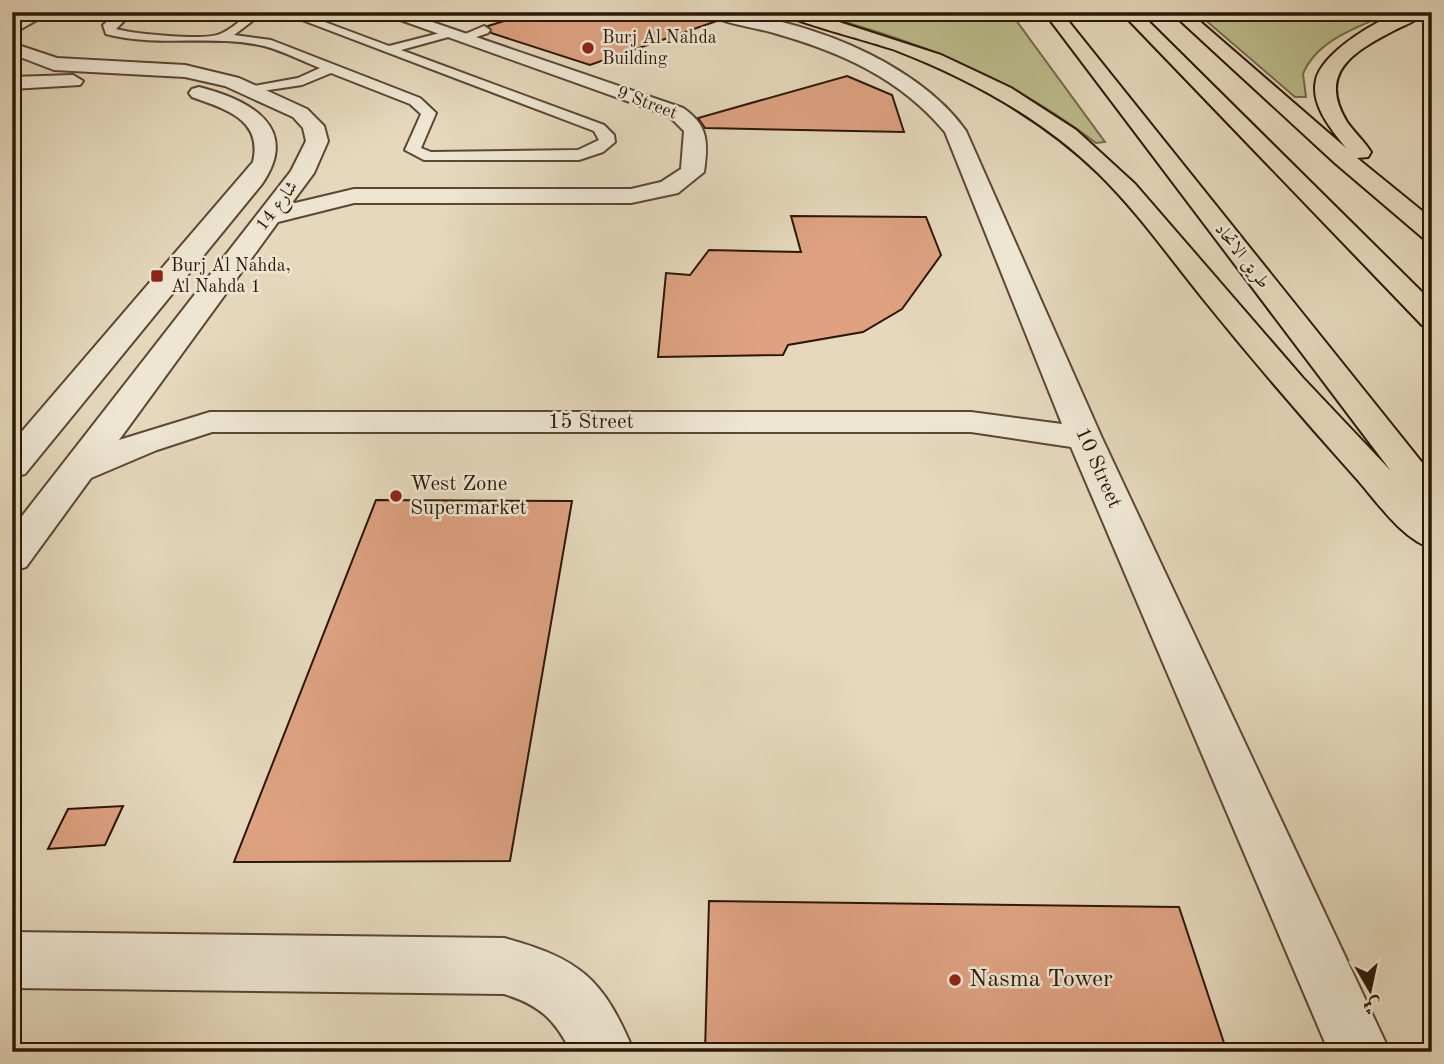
<svg xmlns="http://www.w3.org/2000/svg" width="1444" height="1064" viewBox="0 0 1444 1064" font-family="'Old Standard TT',Amiri,serif">
<style>
.green{fill:#bcbc8b;stroke:#746a48;stroke-width:2}
.building{fill:#dea281;stroke:#2c1706;stroke-width:2}
.lines{fill:none;stroke-linecap:round;stroke-linejoin:round}
.lane-casing{stroke:#5a4734;stroke-width:4}
.street-casing{stroke:#5a4734;stroke-width:4}
.highway-casing{stroke:#2c1706;stroke-width:4}
.lane{fill:#eee6d3;fill-rule:evenodd}
.street{fill:#eee6d3;fill-rule:evenodd}
.highway{fill:#e5d8bc;fill-rule:evenodd}
.poi-dot{fill:#8f2418;stroke:#eee6d3;stroke-width:2.5}
.labels{text-anchor:middle;dominant-baseline:central;stroke-width:5;stroke-linejoin:round;paint-order:stroke}
.far-poi-label{font-size:18px;fill:#2c1706;stroke:#eee6d3;text-anchor:start}
.far-street-label{font-size:18px;fill:#2c1706;stroke:#eee6d3}
.street-label{font-size:21px;fill:#2c1706;stroke:#eee6d3}
.poi-label{font-size:21px;fill:#2c1706;stroke:#eee6d3;text-anchor:start}
.near-poi-label{font-size:24px;fill:#2c1706;stroke:#eee6d3;text-anchor:start}
</style>
<rect width="100%" height="100%" fill="#e5d8bc"/>
<filter id="stains"><feTurbulence type="fractalNoise" baseFrequency=".00286" numOctaves="4"/><feColorMatrix values="0 0 0 0 .2 0 0 0 0 .09 0 0 0 0 .02 0 0 0 .5 -.17"/></filter>
<radialGradient id="worn" r=".72"><stop offset=".6" stop-color="#630" stop-opacity="0"/><stop offset="1" stop-color="#630" stop-opacity=".3"/></radialGradient>
<!-- green -->
<g class="green">
<path d="M808,12H1010L1105,142L1096,143C1007,75 916,40 808,12Z"/>
<path d="M1196,12H1393C1361,26 1317,39 1303,74L1306,97H1295Z"/>
</g>
<!-- building -->
<g class="building">
<polygon points="534,12 704,12 717,21 590,65 491,33 488,26"/>
<polygon points="847,76 892,95 904,132 705,128 698,118"/>
<polygon points="791,216 926,217 941,255 902,309 863,332 788,345 783,355 658,357 666,273 690,275 709,250 801,252"/>
<polygon points="376,500 572,501 510,861 234,862"/>
<polygon points="123,806 105,845 48,849 68,809"/>
<polygon points="709,901 1179,907 1227,1052 705,1052"/>
</g>
<g class="lines">
<!-- lane casing -->
<g class="lane-casing">
<g id="lane">
<path d="M119,12H133L116,29C133,34 205,41 220,34C238,27 243,12 264,12L234,35L271,40L420,98L436,113L421,148L431,152L578,150L599,140L594,131L281,12H298L389,46L452,30V36L401,50L604,125L614,135L615,142L603,152L579,160H424L405,150L421,114L410,104L331,73L302,85L249,93V87L298,78L320,68C302,61 283,51 264,46C212,34 159,48 106,34L103,25Z"/>
<polygon points="484,26 490,30 488,33 462,42 456,38"/>
</g>
</g>
<!-- street casing -->
<g class="street-casing">
<g id="street">
<polygon points="30,12 51,12 12,34 12,22"/>
<path d="M378,12H403L683,108C709,126 708,143 704,172L678,193L631,203H354L278,222L119,440L210,412H971L1062,424L945,132C900,78 841,52 774,33C758,28 717,23 707,12C791,12 917,60 966,131L1102,438L1390,1052H1329L1071,447L971,432H212L157,450L91,478L26,567L12,571V529L291,171L306,141L303,128L293,117L225,86L185,77L54,70L12,54V43L57,58L185,65L239,78L307,109L324,126L328,141L314,173L291,204L354,189H631L661,182L681,169L684,131L669,116Z"/>
<polygon points="73,75 83,81 80,85 12,89 12,77"/>
<path d="M199,87C250,100 301,127 262,184L25,474L12,477V443L253,162C263,119 225,109 192,97L189,93L192,89Z"/>
<path d="M12,932L504,938C580,959 603,978 634,1052H571C555,1019 539,1005 504,994L12,988Z"/>
</g>
</g>
<!-- highway casing -->
<g class="highway-casing">
<g id="highway">
<path d="M780,12H808L941,55L1011,88L1076,130L1135,184L1303,378L1391,471L1044,12H1061L1432,475V548C1402,540 1376,500 1355,477C1302,418 1250,357 1200,295C1167,254 1136,210 1098,173C1040,117 970,79 895,50C876,43 787,20 780,12Z"/>
<polygon points="1121,12 1139,12 1432,302 1432,328 1422,325"/>
<path d="M1171,12H1189L1346,148C1332,130 1310,105 1316,80C1322,53 1378,18 1404,12C1411,11 1419,12 1426,12C1418,21 1404,25 1393,31C1353,52 1317,73 1347,122C1354,132 1364,141 1371,152L1368,157L1357,158L1432,219V240L1423,238L1335,163Z"/>
</g>
</g>
<!-- lane -->
<use href="#lane" class="lane"/>
<!-- street -->
<use href="#street" class="street"/>
<!-- highway -->
<use href="#highway" class="highway"/>
</g>
<!-- markers -->
<g class="poi-dot">
<circle cx="588" cy="48" r="7"/>
<rect x="150" y="269" width="14" height="14" rx="3.5"/>
<circle cx="396" cy="496" r="7"/>
<circle cx="955" cy="980" r="7"/>
</g>
<g class="labels">
<!-- far-poi labels -->
<g class="far-poi-label">
<text x="602" y="38">Burj Al Nahda<tspan x="602" dy="21">Building</tspan></text>
<text x="171" y="266">Burj Al Nahda,<tspan x="171" dy="21">Al Nahda 1</tspan></text>
</g>
<!-- far-street labels -->
<g class="far-street-label">
<text transform="translate(647 103) rotate(21)">9 Street</text>
<text transform="translate(277 206) rotate(-53)">شارع 14</text>
<text transform="translate(1242 256) rotate(52)">طريق الاتحاد</text>
</g>
<!-- street labels -->
<g class="street-label">
<text x="591" y="422">15 Street</text>
<text transform="translate(1098 468) rotate(66)">10 Street</text>
</g>
<!-- poi labels -->
<g class="poi-label">
<text x="410" y="484">West Zone<tspan x="410" dy="24">Supermarket</tspan></text>
</g>
<!-- near-poi labels -->
<g class="near-poi-label">
<text x="969" y="980">Nasma Tower</text>
</g>
</g>
<!-- margin -->
<rect width="1444" height="1064" fill="none" stroke="#e5d8bc" stroke-width="42"/>
<rect x="14" y="14" width="1416" height="1036" fill="none" stroke="#2c1706" stroke-width="3.5"/>
<rect x="21" y="21" width="1402" height="1022" fill="none" stroke="#2c1706" stroke-width="2"/>
<!-- north arrow -->
<g transform="translate(1370 990) rotate(171)" stroke="#eee6d3" stroke-width="5" paint-order="stroke">
<path d="M0-5L12 26L0 18L-12 26Z" fill="#2c1706"/>
<text y="-10" font-size="19" font-weight="bold" text-anchor="middle" fill="#2c1706">ش</text>
</g>
<rect width="100%" height="100%" filter="url(#stains)"/>
<rect width="100%" height="100%" fill="url(#worn)"/>
</svg>
